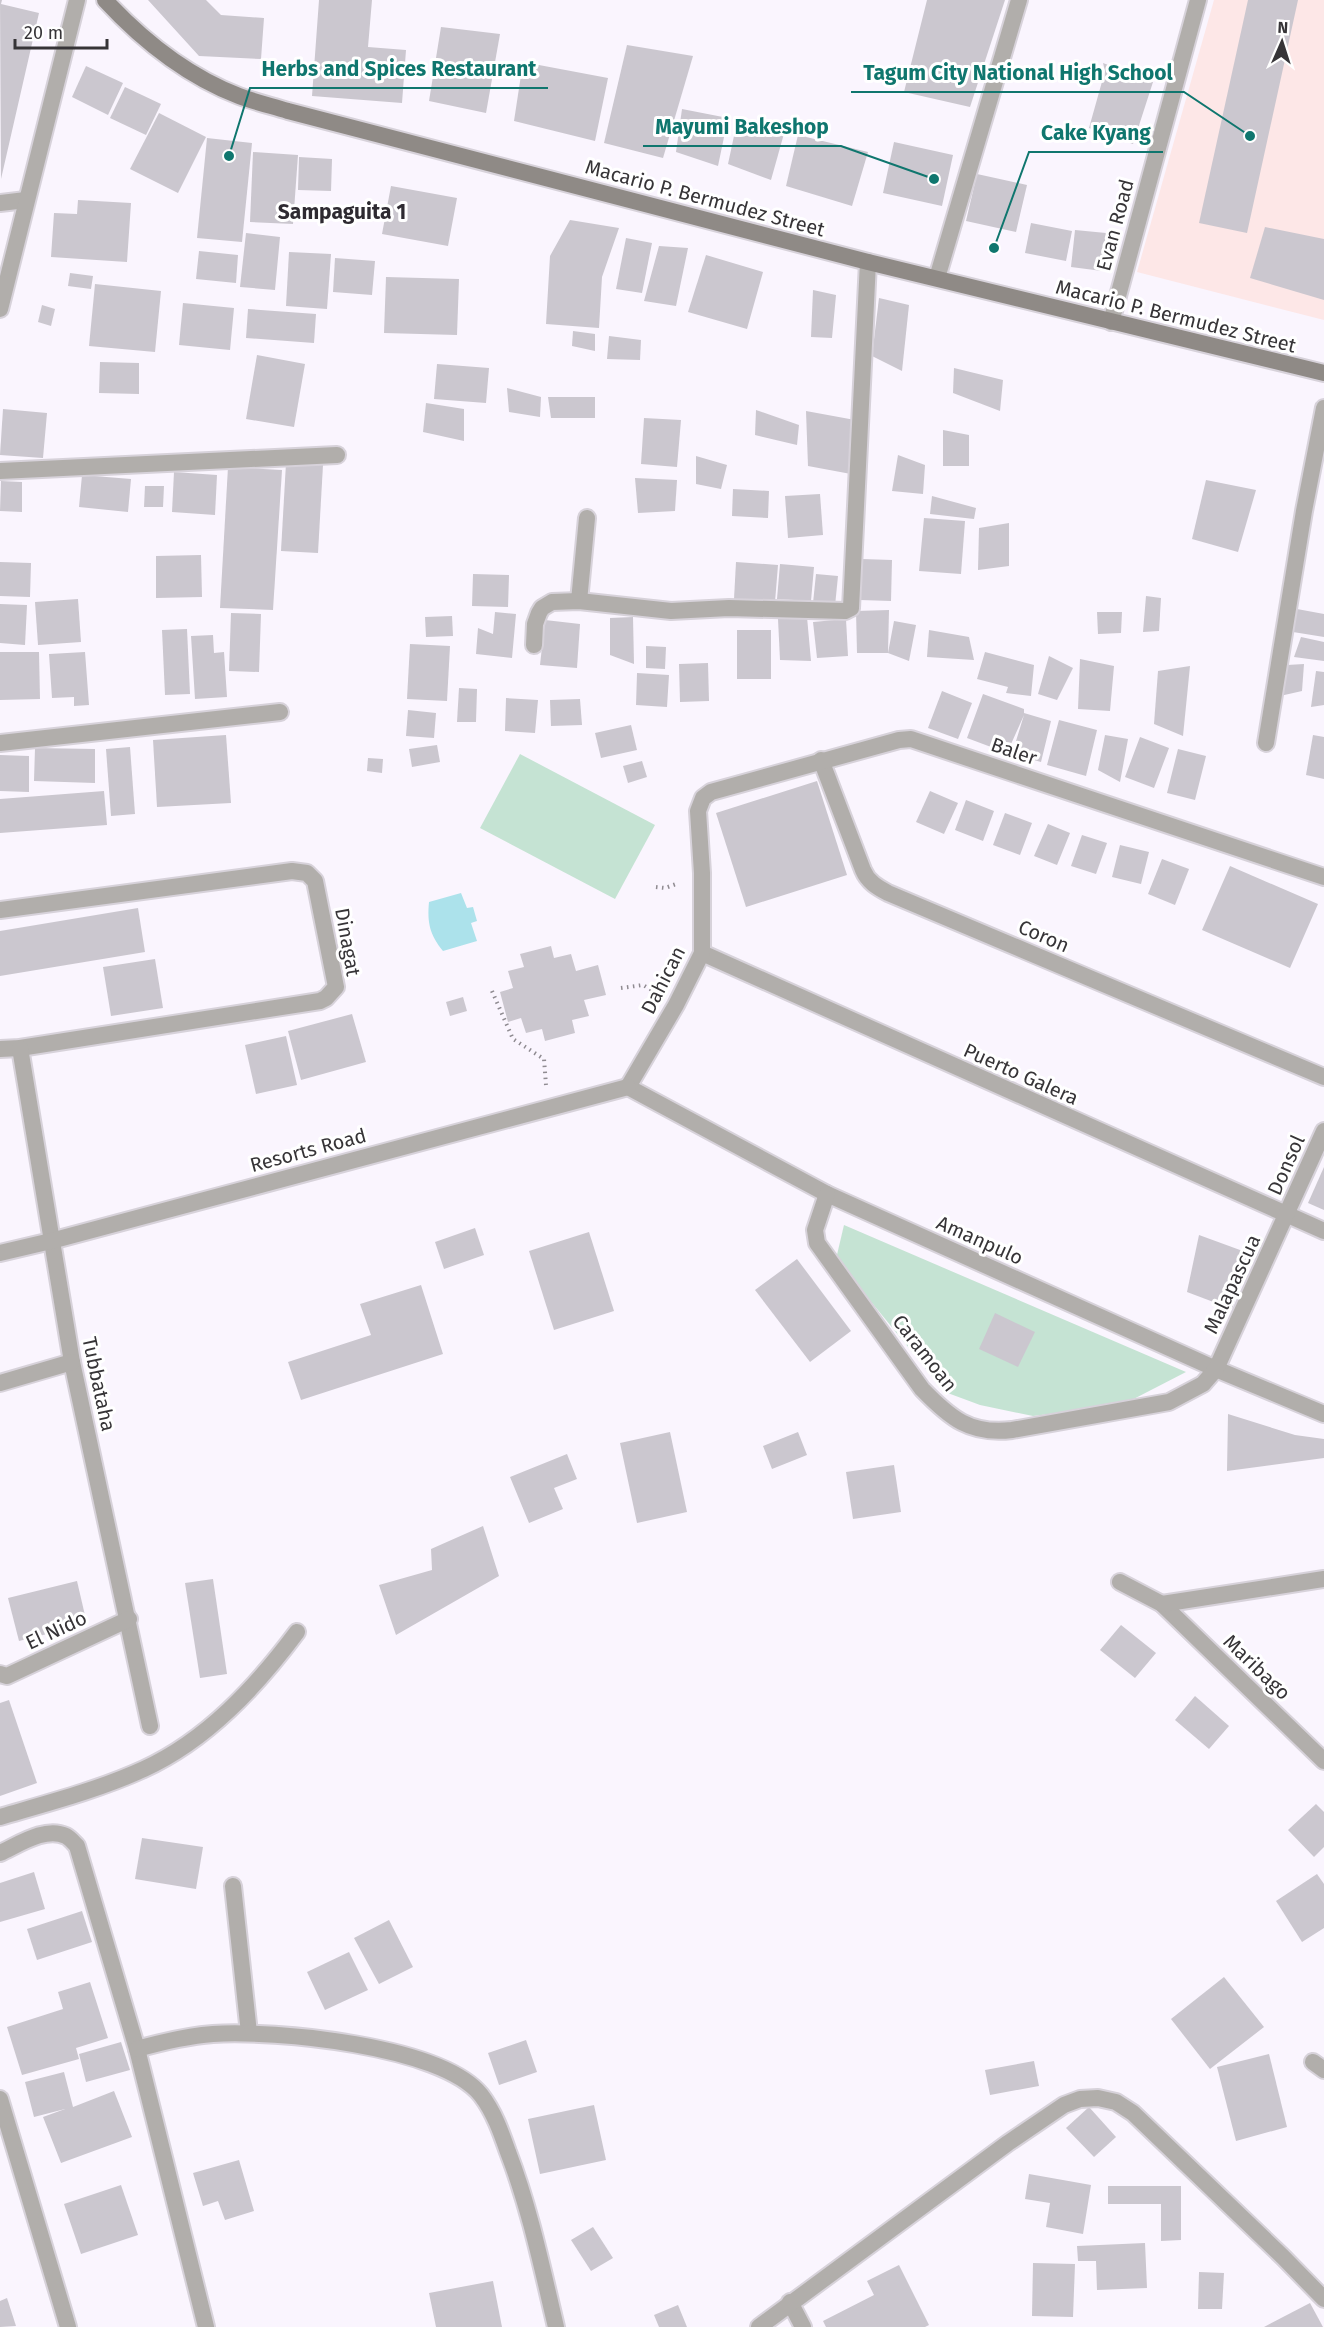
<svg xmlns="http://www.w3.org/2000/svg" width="1324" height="2327" viewBox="0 0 1324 2327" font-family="'Fira Sans',sans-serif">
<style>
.education{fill:#fde7e7}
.green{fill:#c5e3d3}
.water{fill:#ace2eb}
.building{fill:#cbc7cf}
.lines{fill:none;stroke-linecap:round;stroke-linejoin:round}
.minor-casing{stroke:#d7d2da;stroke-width:20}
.tertiary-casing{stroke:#d7d2da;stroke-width:20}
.secondary-casing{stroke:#d7d2da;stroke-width:20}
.path{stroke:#8f8b91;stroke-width:4;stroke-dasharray:1.5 4.5;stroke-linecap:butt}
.minor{stroke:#b1aeab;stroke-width:16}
.tertiary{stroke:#b1aeab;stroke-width:16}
.secondary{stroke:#8f8a86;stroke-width:16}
.labels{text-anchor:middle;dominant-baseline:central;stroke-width:6;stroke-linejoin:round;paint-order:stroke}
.street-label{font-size:20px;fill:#363437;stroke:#fff}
.neighbourhood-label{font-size:21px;font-weight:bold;fill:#2e2a31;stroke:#fff}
.leader{fill:none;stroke:#0f766e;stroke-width:2}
.callout-dot{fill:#0f766e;stroke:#fff;stroke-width:2}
.callout-label{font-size:21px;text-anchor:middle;font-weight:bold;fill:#0f766e;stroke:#fff;stroke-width:6;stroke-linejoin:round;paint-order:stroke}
</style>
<rect width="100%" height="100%" fill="#faf5fe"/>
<!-- education -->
<polygon class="education" points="1214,0 1324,0 1324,320 1137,272"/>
<!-- green -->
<g class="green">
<polygon points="520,754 655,825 615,899 480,828"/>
<polygon points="844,1225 1186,1372 1122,1405 1033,1416 980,1405 945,1392 836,1259"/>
</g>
<!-- water -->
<path class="water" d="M461,893L467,908L473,907L477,921L471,923L477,941L443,951C430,935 427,923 429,902Z"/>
<!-- building -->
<g class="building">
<polygon points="0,0 2,0 1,4 39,13 1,179"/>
<polygon points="148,0 206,0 221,15 264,18 261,59 199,56"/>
<polygon points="319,0 372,0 368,47 406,50 402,103 312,96"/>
<polygon points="927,0 1005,0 970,107 904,92"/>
<polygon points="1248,0 1298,0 1247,233 1199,223"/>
<polygon points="441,27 500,34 486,113 429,101"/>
<polygon points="627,45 693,56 663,158 604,143"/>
<polygon points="523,62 608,78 595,141 514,121"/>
<polygon points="1103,63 1153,82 1133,144 1089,128 1105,71"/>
<polygon points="86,66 123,83 108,115 72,97"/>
<polygon points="125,87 161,104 146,135 110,118"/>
<polygon points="682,109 728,118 718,166 676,152"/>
<polygon points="159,113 206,137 178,193 130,169"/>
<polygon points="737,122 785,130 771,180 728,164"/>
<polygon points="798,135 868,152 852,206 786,186"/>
<polygon points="207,138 252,143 242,242 197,238"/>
<polygon points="894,142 953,155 942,206 883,193"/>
<polygon points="253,152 298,155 293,224 250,222"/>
<polygon points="299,157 332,159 331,191 298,190"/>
<polygon points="977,174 1027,185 1016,232 966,221"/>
<polygon points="391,186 457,198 448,246 382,234"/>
<polygon points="78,200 131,203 127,262 51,257 54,213 77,214"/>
<polygon points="570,220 619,228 602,277 599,328 546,324 550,256"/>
<polygon points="1031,223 1072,231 1066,261 1025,253"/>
<polygon points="1265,227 1324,239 1324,300 1250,278"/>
<polygon points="1075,230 1106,233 1102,271 1071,267"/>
<polygon points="246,233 280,237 275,290 240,287"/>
<polygon points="626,238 652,243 642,293 616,289"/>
<polygon points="659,246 688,248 676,306 644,301"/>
<polygon points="199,251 238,255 236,283 196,279"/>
<polygon points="289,252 331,254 327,309 286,306"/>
<polygon points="706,255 763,272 747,329 688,312"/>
<polygon points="335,258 375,261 372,295 333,292"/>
<polygon points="70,273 93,276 91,289 68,286"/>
<polygon points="386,277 459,279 457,335 384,333"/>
<polygon points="95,284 161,291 155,352 89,346"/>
<polygon points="813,290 836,295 832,338 811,337"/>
<polygon points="879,298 909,305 902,371 872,356"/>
<polygon points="183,303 234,308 230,350 179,345"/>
<polygon points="42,305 55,309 51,326 38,322"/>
<polygon points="248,309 316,314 314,343 246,338"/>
<polygon points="573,331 595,334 595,351 572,346"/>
<polygon points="609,336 641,340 640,360 607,359"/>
<polygon points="257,355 305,364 294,427 246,419"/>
<polygon points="100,362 139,363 139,394 99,393"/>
<polygon points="437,364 489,368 486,403 434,399"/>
<polygon points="954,368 1003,380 1000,411 953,393"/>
<polygon points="507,388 541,397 540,417 509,412"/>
<polygon points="548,397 595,397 595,418 551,418"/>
<polygon points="426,403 464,409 464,441 423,432"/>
<polygon points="3,409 47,413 43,458 0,455"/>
<polygon points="756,410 799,425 797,445 755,435"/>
<polygon points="806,411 855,420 851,474 808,466"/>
<polygon points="644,418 681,420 677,467 641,464"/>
<polygon points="943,430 969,435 969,466 943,466"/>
<polygon points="898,455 925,465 923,494 892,491"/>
<polygon points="696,456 727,465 721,489 696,484"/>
<polygon points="286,463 323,465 318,553 281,551"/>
<polygon points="228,467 282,470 273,610 220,608"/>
<polygon points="174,472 217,475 215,515 172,512"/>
<polygon points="82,475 131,479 128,512 79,507"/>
<polygon points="635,478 677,480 675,511 638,513"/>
<polygon points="1206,480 1256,490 1238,552 1192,539"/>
<polygon points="1,481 22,482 22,512 0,511"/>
<polygon points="145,486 164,486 163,507 144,507"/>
<polygon points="733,489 769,491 768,518 732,516"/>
<polygon points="820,494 823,535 788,538 785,496"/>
<polygon points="932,496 976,508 974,519 930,514"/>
<polygon points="924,518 965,521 961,574 919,571"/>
<polygon points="1009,523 1009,566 978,570 979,528"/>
<polygon points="201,555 202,597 156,598 156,556"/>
<polygon points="862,559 892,560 891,601 860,600"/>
<polygon points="0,562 31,563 30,597 0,596"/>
<polygon points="736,562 778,565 775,602 734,599"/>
<polygon points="780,564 814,567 811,601 777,599"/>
<polygon points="473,574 509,575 508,607 472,606"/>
<polygon points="816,574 838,576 835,606 813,603"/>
<polygon points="1146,596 1161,598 1159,631 1143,632"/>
<polygon points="78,599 81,642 38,645 35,602"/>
<polygon points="0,604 27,605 25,645 0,643"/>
<polygon points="1297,609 1324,614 1324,637 1293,632"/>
<polygon points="889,610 888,653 857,653 856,611"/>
<polygon points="495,612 516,614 512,658 476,654 478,628 493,634"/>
<polygon points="1097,612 1122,612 1121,633 1098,634"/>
<polygon points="231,613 261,614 259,672 229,671"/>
<polygon points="452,616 453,636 426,637 425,617"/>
<polygon points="633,617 634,664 610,655 610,618"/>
<polygon points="807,617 811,661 780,660 778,619"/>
<polygon points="846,619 848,656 817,658 813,622"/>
<polygon points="545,620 580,624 577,668 540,665"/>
<polygon points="894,621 916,625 909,661 888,653"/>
<polygon points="187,629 190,694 165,695 162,630"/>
<rect x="737" y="630" width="34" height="49"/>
<polygon points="929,630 969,637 974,660 927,657"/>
<polygon points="213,635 214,653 224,652 227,697 195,699 191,636"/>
<polygon points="1301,637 1324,642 1324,661 1294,657"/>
<polygon points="410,644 450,646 447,701 407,699"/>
<polygon points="646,646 666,647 665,669 646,668"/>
<polygon points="0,652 39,652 40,699 0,700"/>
<polygon points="85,652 89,705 74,706 74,697 52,698 49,654"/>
<polygon points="985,652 1034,665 1031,696 1006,693 1008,687 977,679"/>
<polygon points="1049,656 1073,668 1057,700 1038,694"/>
<polygon points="1080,659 1114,666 1110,711 1078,709"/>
<polygon points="708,663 709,701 680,702 679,664"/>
<polygon points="1304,664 1302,691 1280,696 1287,665"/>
<polygon points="1190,666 1183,736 1154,724 1158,671"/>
<polygon points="1316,671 1324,672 1324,705 1311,707"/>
<polygon points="637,673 669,675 667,707 636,705"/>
<polygon points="459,688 477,689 476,722 457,722"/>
<polygon points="942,691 972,703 958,739 928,728"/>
<polygon points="983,694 1024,709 1024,713 1051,721 1041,762 1012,754 1024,715 1007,753 967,738"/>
<polygon points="506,698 538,700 535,733 505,731"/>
<polygon points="580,699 582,725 551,726 550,700"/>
<polygon points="408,710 436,713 434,738 406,736"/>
<polygon points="1059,720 1097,730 1086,776 1047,765"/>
<polygon points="631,725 637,750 601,758 595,733"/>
<polygon points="226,735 231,803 157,807 153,740"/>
<polygon points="1105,735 1128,739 1120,782 1098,770"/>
<polygon points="1313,735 1324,737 1324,779 1306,775"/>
<polygon points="1140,737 1169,748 1154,788 1125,777"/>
<polygon points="437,745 440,762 412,767 409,749"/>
<polygon points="130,747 135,814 111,816 106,749"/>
<polygon points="35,748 95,749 95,783 34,781"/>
<polygon points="1178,749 1206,756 1195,800 1167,793"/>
<polygon points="0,755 29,756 29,792 0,791"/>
<polygon points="368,758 383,759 382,773 367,771"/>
<polygon points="642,761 647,777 628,783 623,766"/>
<polygon points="817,781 847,875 746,907 716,813"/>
<polygon points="104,791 107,825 0,833 0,799"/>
<polygon points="930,791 958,803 944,834 916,822"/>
<polygon points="966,800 994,811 983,841 955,830"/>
<polygon points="1005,813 1032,823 1020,855 993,845"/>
<polygon points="1048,824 1070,833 1057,865 1034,856"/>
<polygon points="1082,835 1107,843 1096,874 1071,866"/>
<polygon points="1120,845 1149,852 1141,884 1112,877"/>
<polygon points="1162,859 1189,869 1175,905 1148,894"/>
<polygon points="1230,866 1318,904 1290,968 1202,930"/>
<polygon points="138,908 145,952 0,976 0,931"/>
<polygon points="551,946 554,958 571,954 576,971 598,965 606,995 584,1000 589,1016 572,1020 575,1033 545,1041 542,1029 526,1033 521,1018 508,1022 500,992 513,988 508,971 524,967 520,954"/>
<polygon points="155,959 163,1008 111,1016 103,967"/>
<polygon points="463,997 467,1011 450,1016 446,1002"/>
<polygon points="352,1014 366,1062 301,1080 288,1031"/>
<polygon points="286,1036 297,1085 256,1094 245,1045"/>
<polygon points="1324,1167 1324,1210 1308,1203"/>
<polygon points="475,1228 484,1255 444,1269 435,1242"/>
<polygon points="589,1232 614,1311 554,1330 529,1251"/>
<polygon points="1199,1235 1251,1254 1232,1309 1187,1292"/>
<polygon points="797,1259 851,1331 810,1362 755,1290"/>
<polygon points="421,1285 443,1354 301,1400 288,1362 371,1335 360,1304"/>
<polygon points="995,1313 1035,1332 1018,1367 979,1349"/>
<polygon points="1228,1414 1295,1435 1324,1439 1324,1458 1227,1471"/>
<polygon points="670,1432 687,1512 637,1523 620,1443"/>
<polygon points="798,1432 807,1455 772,1469 763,1446"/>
<polygon points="567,1454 577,1479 554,1488 563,1509 529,1523 510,1477"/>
<polygon points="894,1465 901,1512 853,1519 846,1472"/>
<polygon points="483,1526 499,1576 396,1635 379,1585 432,1570 431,1549"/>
<polygon points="213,1579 227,1674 200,1678 185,1583"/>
<polygon points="77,1581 87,1624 19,1641 8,1598"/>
<polygon points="1121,1625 1156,1653 1135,1678 1100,1650"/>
<polygon points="1195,1696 1229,1726 1209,1749 1175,1720"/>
<polygon points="9,1700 37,1783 0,1796 0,1703"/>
<polygon points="1316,1804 1324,1812 1324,1847 1314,1857 1288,1830"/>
<polygon points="142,1838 203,1847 196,1889 135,1879"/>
<polygon points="34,1872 45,1909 0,1922 0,1883"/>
<polygon points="1317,1874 1324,1884 1324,1928 1302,1942 1276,1901"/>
<polygon points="82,1911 92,1942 37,1960 27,1929"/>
<polygon points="389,1920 413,1967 379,1984 354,1938"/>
<polygon points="349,1952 368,1990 325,2010 307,1972"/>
<polygon points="1224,1977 1264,2027 1210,2069 1171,2019"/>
<polygon points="90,1982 108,2038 76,2048 79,2059 22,2075 7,2027 63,2009 58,1992"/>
<polygon points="526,2040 537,2072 499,2085 488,2053"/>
<polygon points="121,2042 130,2070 86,2082 79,2054"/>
<polygon points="1269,2054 1287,2127 1236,2141 1217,2067"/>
<polygon points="1034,2061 1039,2086 990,2095 985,2070"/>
<polygon points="64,2072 73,2107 114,2091 132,2137 61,2163 43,2117 65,2109 34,2117 25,2082"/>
<polygon points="594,2105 606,2160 540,2174 528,2119"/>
<polygon points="1089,2107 1116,2137 1094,2157 1066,2128"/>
<polygon points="239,2160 254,2211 225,2220 218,2201 203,2206 193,2173"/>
<polygon points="1029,2174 1091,2185 1083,2234 1046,2227 1050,2203 1025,2199"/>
<polygon points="121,2185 138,2235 81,2254 64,2204"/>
<polygon points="1108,2186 1181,2186 1181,2240 1161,2241 1161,2204 1108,2204"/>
<polygon points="593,2227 613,2258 591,2271 571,2240"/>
<polygon points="1145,2243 1147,2288 1097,2290 1096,2261 1078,2261 1077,2246"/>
<polygon points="1033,2263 1075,2264 1073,2317 1032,2316"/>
<polygon points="899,2265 929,2325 925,2327 826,2327 823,2321 874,2295 867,2281"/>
<polygon points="1199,2272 1224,2273 1222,2309 1198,2309"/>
<polygon points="493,2281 502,2327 436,2327 429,2293"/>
<polygon points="7,2298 16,2326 0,2327 0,2301"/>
<polygon points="1310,2303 1323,2327 1264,2327"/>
<polygon points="678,2305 687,2327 659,2327 654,2315"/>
</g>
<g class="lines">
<!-- minor casing -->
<g class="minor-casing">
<g id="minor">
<polyline points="0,203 26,200"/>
<polyline points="937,278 1019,0"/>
<polyline points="1111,322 1198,0"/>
<polyline points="0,471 337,455"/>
<polyline points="579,601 587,518"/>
<polyline points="534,645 535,624 539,613 542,608 552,602 579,601 671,611 729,608 845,611 851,608 868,262"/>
<polyline points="0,743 280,712"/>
<polyline points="1266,743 1304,511 1324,408"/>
<path d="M821,760L863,870C868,882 877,887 888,893L1324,1077"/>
<polyline points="0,910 292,871 307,873 315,881 336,987 326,998 320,1001 20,1048 0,1049"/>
<polyline points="702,953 1324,1231"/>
<polyline points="20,1048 72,1362 150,1726"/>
<polyline points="628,1087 676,1005 702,953 702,873 698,811 703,798 711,792 899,740 911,739 1324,877"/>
<polyline points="628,1087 827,1194 1216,1369 1324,1414"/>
<path d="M827,1194L815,1230L817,1243L922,1389C950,1418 970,1435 1012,1430L1169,1402L1203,1384L1216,1369L1324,1131"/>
<polyline points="0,1253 51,1241 628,1087"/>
<polyline points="0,1383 72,1362"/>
<polyline points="1120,1582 1162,1604 1324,1761"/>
<polyline points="1162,1604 1324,1579"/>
<polyline points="0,1674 7,1676 129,1619"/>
<path d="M0,1817C48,1803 98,1790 144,1769C207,1740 256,1687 297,1632"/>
<path d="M0,1853C18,1845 45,1826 66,1836C70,1838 74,1843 77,1846L137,2049L206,2327"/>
<polyline points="233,1886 249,2033"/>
<path d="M137,2049C162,2042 187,2036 213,2034C274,2030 441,2045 481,2095C494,2112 501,2132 508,2152C530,2209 542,2268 556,2327"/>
<polyline points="1313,2062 1324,2070"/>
<polyline points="790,2302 803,2327"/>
<polyline points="759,2327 1008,2143 1064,2105 1080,2099 1098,2098 1116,2102 1133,2113 1283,2257 1324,2299"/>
</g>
</g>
<!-- tertiary casing -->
<g class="tertiary-casing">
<g id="tertiary">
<polyline points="0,309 77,0"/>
<polyline points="0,2099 68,2327"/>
</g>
</g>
<!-- secondary casing -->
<g class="secondary-casing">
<path id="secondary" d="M105,0C142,40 187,76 239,96C255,102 272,106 288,111L868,262L1324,373"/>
</g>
<!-- path -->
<g class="path">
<polyline points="656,887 665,888 679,883"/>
<polyline points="621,988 643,985 657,993"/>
<polyline points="492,991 513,1039 544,1059 546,1085"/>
</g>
<!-- minor -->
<use href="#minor" class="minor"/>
<!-- tertiary -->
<use href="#tertiary" class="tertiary"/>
<!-- secondary -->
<use href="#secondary" class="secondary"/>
</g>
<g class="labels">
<!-- street labels -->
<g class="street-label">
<text transform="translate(705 198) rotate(15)">Macario P. Bermudez Street</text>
<text transform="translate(1115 225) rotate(-75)">Evan Road</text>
<text transform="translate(1176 316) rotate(14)">Macario P. Bermudez Street</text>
<text transform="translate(1014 751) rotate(19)">Baler</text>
<text transform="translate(1044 936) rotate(23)">Coron</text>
<text transform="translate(348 942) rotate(80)">Dinagat</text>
<text transform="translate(663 980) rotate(-63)">Dahican</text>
<text transform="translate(1021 1074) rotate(24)">Puerto Galera</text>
<text transform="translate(308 1150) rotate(-15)">Resorts Road</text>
<text transform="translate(1286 1165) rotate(-66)">Donsol</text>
<text transform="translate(980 1240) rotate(24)">Amanpulo</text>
<text transform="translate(1232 1284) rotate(-65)">Malapascua</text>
<text transform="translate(925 1353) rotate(52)">Caramoan</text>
<text transform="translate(99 1384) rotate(78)">Tubbataha</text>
<text transform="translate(56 1630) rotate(-25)">El Nido</text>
<text transform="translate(1257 1667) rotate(44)">Maribago</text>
</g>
<!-- neighbourhood labels -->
<g class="neighbourhood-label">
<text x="342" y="212">Sampaguita 1</text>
</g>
</g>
<!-- callouts -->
<path class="leader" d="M229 156L250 88H548M1250 136L1184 92H851M934 179L841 146H643M994 248L1029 152H1163"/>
<g class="callout-dot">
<circle cx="229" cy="156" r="6"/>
<circle cx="1250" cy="136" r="6"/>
<circle cx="934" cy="179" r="6"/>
<circle cx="994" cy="248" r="6"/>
</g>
<g class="callout-label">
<text x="399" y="76">Herbs and Spices Restaurant</text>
<text x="1018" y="80">Tagum City National High School</text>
<text x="742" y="134">Mayumi Bakeshop</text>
<text x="1096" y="140">Cake Kyang</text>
</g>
<!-- north arrow -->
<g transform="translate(1282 42) rotate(3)" stroke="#ffffff" stroke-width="4.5" paint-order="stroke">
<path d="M0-4.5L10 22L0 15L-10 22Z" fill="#363437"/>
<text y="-9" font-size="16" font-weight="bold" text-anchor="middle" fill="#363437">N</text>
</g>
<!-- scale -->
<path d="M15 39v9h92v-9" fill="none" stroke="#363437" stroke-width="3"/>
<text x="24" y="39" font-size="18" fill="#363437" stroke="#ffffff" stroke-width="4.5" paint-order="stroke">20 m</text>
</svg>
